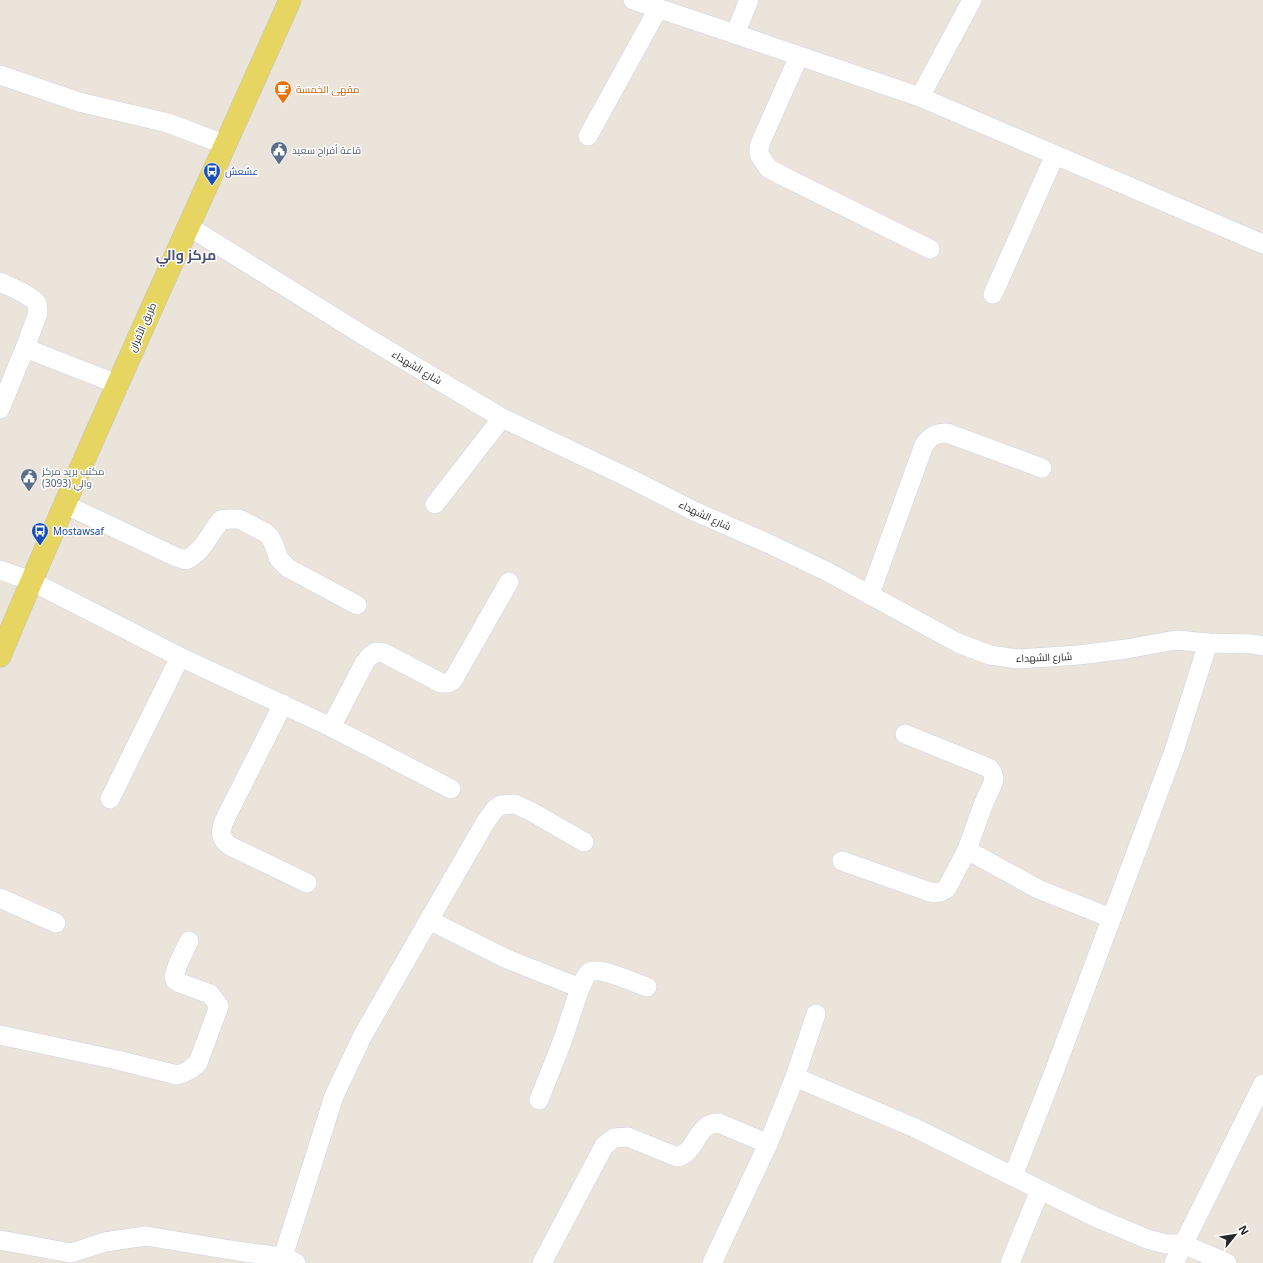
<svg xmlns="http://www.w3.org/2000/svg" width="1263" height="1263" viewBox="0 0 1263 1263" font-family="'Noto Sans',Cairo,sans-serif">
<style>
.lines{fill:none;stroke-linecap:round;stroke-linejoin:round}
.minor-casing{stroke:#d0d1e0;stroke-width:20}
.major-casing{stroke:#c3c3c3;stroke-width:23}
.minor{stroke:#fff;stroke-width:19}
.major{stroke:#e7d561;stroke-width:22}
.labels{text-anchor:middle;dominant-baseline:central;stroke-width:3;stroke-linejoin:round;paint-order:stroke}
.food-label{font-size:10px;fill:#c56008;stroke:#fff;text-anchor:start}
.service-label{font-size:10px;fill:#4e5e75;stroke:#fff;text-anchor:start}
.transit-label{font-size:10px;fill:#164399;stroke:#fff;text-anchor:start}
.street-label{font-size:10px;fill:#282828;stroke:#fff}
.district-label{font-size:14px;font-weight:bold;fill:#4b4f75;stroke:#fff}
</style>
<rect width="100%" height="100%" fill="#eae4da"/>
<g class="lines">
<!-- minor casing -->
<g class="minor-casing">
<g id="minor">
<polyline points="633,0 735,34 749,0"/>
<polyline points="735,34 920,97 1263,244"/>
<polyline points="799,56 762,139 759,147 759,154 768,168 785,177 930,249"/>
<polyline points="0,75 79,102 168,123 226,145"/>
<polyline points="920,97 972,0"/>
<polyline points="588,136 658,9"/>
<polyline points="188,226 366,337 502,418 629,478 694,511 765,542 828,572 958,643 990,655 1018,659 1079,655 1126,649 1176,640 1208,643 1253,644 1263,646"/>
<path d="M0,282C13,288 27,293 37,303L38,313L25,348L0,409"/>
<polyline points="993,294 1055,155"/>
<polyline points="25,348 117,384"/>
<path d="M64,504L176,557L186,560C203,552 209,534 221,520L229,519H239L266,533L270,537L274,545L279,559L288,568L357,605"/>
<polyline points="435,504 502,418"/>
<polyline points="0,570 31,581 180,657 331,727 451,789"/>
<path d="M870,594L924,445C930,436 936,433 947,433L1042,468"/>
<path d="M283,704L224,821C220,832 220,839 230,846L307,883"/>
<polyline points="331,727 365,662 370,656 376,652 384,653 441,683 448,683 453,680 509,582"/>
<polyline points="110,799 180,657"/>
<polyline points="967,850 1038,889 1111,918"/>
<path d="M842,861L930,892C938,893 941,893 947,888L967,850L983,805L993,783L994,778L992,772L989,768L905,734"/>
<polyline points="0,898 56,923"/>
<polyline points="429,920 485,823 495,809 501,805 515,804 532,812 584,842"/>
<path d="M0,1035L117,1060L177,1075C186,1073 191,1069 198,1063L219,1006L210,994L180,983L175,980L174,977L178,964L189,941"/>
<polyline points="795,1077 915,1128 1095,1217 1147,1239 1166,1244 1183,1244 1227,1263"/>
<polyline points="539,1100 562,1042 580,988"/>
<polyline points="1013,1176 1054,1072 1174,751 1208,643"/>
<polyline points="0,1240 71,1253 105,1242 146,1236 237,1251 283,1257 296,1263"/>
<path d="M283,1257L334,1096L363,1035L429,920L507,959L580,988C583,983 585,975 590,972C601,967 635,983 647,987"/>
<path d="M542,1263L604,1146L614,1138L628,1137L677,1157C697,1153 696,1122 719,1123L768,1144"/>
<polyline points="712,1263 768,1144 795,1077 816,1014"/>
<polyline points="1010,1263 1040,1190"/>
<polyline points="1174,1263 1263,1084"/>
</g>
</g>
<!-- major casing -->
<g class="major-casing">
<path id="major" d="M0,656C92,435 193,219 290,0"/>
</g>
<!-- minor -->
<use href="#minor" class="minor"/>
<!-- major -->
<use href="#major" class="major"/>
</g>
<!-- icons -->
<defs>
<g id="cafe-pin" transform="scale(0.9)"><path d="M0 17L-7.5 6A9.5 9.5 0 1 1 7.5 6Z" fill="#e8710a" stroke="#fff"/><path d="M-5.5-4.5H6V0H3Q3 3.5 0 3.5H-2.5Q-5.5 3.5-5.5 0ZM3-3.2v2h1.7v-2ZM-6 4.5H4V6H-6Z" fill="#fff"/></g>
<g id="civic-pin" transform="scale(0.9)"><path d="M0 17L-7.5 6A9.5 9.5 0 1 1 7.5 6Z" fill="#5c6f8a" stroke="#fff"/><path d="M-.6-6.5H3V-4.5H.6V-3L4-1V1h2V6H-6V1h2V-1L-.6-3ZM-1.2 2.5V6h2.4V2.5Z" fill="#fff"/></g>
<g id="bus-pin" transform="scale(0.9)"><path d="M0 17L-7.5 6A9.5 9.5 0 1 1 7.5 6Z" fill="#1a4fb4" stroke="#fff"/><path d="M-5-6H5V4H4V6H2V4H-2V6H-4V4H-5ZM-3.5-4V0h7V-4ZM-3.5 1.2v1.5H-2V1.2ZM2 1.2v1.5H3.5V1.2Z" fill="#fff"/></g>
</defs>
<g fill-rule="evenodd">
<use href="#cafe-pin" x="283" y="89"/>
<use href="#civic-pin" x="279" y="150"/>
<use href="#bus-pin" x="212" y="171"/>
<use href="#civic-pin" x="29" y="477"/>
<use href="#bus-pin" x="40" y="531"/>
</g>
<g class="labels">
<!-- food labels -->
<g class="food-label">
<text x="296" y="89">مقهى الخمسة</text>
</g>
<!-- service labels -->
<g class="service-label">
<text x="292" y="150">قاعة أفراح سعيد</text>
<text x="42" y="471">مكتب بريد مركز<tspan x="42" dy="12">والي (3093)</tspan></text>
</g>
<!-- transit labels -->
<g class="transit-label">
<text x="225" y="171">عشعش</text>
<text x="53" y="531">Mostawsaf</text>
</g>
<!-- street labels -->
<g class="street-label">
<text transform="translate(142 327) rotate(-66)">طريق الأفران</text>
<text transform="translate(417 367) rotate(31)">شارع الشهداء</text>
<text transform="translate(705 515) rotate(25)">شارع الشهداء</text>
<text transform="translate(1044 657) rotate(-2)">شارع الشهداء</text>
</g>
<!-- district labels -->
<g class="district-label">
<text x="186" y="254">مركز والي</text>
</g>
</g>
<!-- north arrow -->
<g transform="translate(1235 1235) rotate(60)" stroke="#ffffff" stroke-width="3" paint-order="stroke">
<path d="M0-3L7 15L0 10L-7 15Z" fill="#282828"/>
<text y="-6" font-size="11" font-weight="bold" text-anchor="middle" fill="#282828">N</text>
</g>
</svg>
